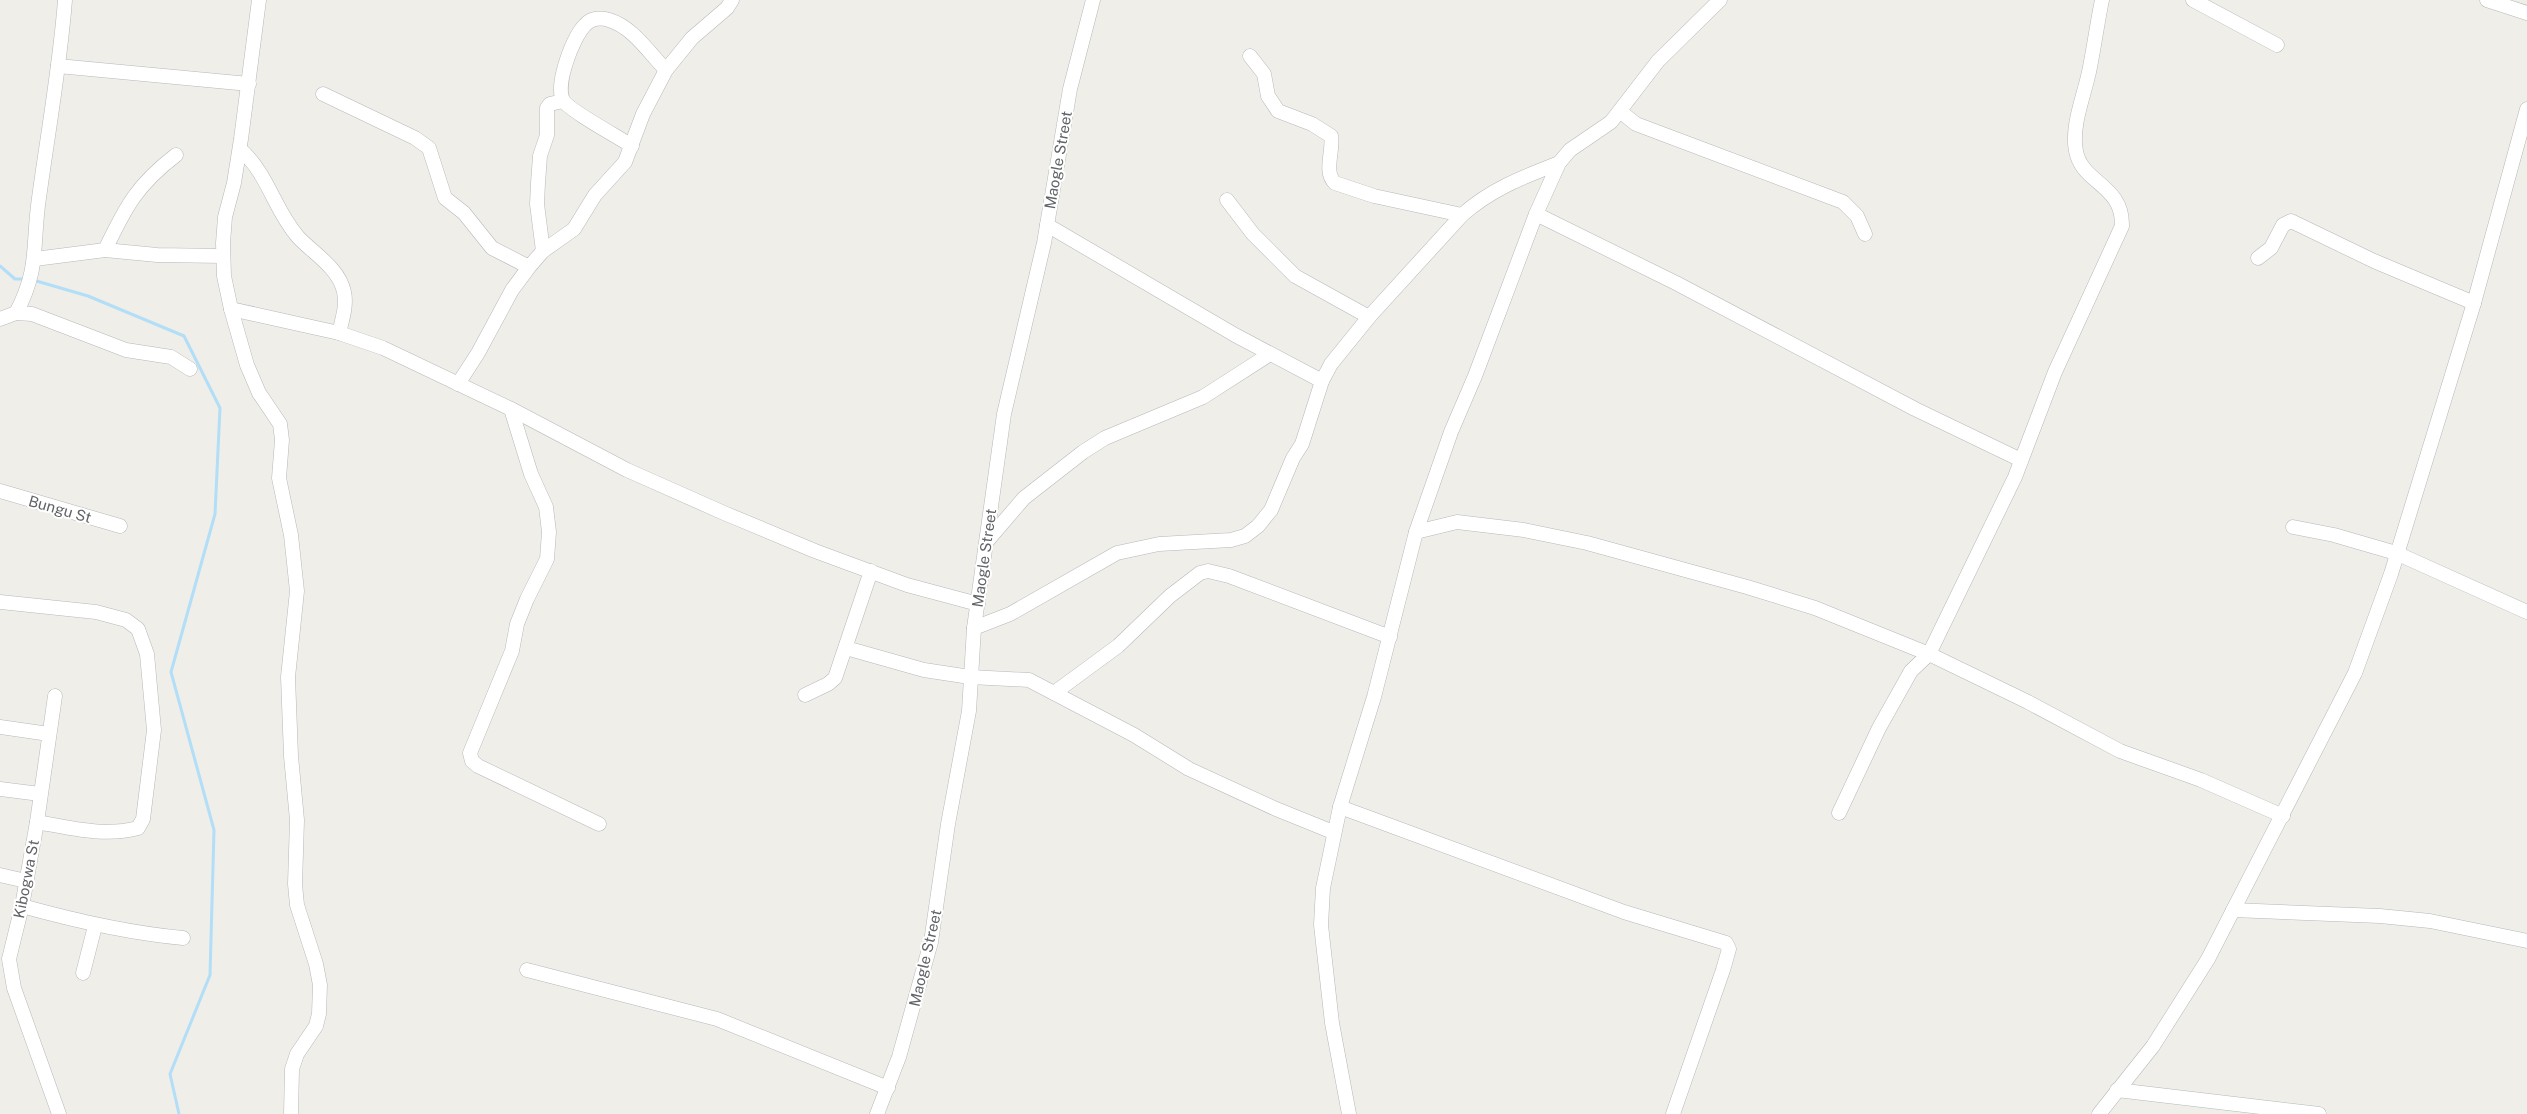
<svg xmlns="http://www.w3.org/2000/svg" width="2527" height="1114" viewBox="0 0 2527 1114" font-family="'Public Sans',sans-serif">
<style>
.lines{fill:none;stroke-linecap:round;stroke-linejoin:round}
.stream{stroke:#b2def7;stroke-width:3}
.minor-casing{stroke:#b5b8bb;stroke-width:15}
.minor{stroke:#fff;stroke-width:14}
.labels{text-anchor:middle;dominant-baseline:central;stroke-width:4;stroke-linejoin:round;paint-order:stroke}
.street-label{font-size:15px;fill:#606367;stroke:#fff}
</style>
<rect width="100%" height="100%" fill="#f0eee9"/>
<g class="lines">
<!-- stream -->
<g class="stream">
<polyline points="0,266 15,279 27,279"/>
<polyline points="33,280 88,296 184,336 220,408 215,514 171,672 214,830 210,975 170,1074 179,1114"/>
</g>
<!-- minor casing -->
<g class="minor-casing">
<g id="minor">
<polyline points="259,0 241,139 234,183 225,217 223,243 224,276 231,309 247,365 259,393 280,424 282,440 279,478 291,535 297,591 288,677 291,756 297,820 295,884 297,905 316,964 320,985 319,1014 316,1026 297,1054 292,1069 291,1114"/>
<polyline points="2193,0 2277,45"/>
<polyline points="2487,0 2527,13"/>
<path d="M1250,56L1264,74L1268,96L1278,111L1312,124L1331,136C1334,150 1323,172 1335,183L1374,196L1462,215"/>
<polyline points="58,66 249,84"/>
<polyline points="323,94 415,138 429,148 445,198 464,213 492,248 529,267"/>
<polyline points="1621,112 1636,124 1843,202 1857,216 1865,234"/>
<path d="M632,146C620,138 568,110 563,100C555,84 573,37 585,25C591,18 601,17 609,20C633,27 649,53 666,70"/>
<path d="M240,149C269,175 273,208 298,237C314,254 339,268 344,292C347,306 342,320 339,333"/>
<polyline points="1227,200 1253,234 1295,276 1369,317"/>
<polyline points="1536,214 1676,283 1915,409 2021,460"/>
<polyline points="1047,225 1235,335 1322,381"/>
<path d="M105,250C126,206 137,185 176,155"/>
<polyline points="543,251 537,204 538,183 540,156 547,135 547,108 550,104 563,101"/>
<polyline points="2258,258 2271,248 2283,225 2291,221 2374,261 2474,303"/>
<polyline points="35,259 105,250 157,255 223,256"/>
<polyline points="231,309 339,333 383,348 511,409 627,470 724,513 815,551 907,585 978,604"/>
<path d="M16,313C40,268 32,245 39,198C48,132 60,66 65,0"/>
<polyline points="0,319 16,313 32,314 126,350 171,357 190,369"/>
<polyline points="458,384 478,353 512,290 529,267 543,251 574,229 595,195 625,162 643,114 666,70 692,38 727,8 732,0"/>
<polyline points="511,409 531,474 546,507 549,532 547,559 527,599 517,624 512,651 470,753 472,761 478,766 599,824"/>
<polyline points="0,491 120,526"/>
<polyline points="2293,527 2334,535 2396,553 2527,612"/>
<polyline points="1416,532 1457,522 1524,530 1587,543 1747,587 1815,608 1929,654 2028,702 2120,751 2201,780 2283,816"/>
<polyline points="988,540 1024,498 1083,452 1105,438 1203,397 1270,354"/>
<path d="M0,602L96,612L126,620L138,629L147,654L154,730L143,819L138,828C105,837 70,828 37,822"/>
<path d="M974,628L1010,614L1117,553L1159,544L1231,540L1245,536L1258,526L1271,510L1293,458L1302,444L1322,381L1331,364L1369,317L1462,215C1491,189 1523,177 1559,163"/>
<polyline points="846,648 924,670 970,677 1029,680 1134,735 1189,769 1276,809 1333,832"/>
<polyline points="1054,693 1118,646 1170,596 1200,573 1208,571 1229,576 1390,637"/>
<polyline points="805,695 828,684 835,678 871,571"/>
<polyline points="55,696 37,822 22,906 9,959 14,988 59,1114"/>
<polyline points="0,727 49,734"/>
<polyline points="0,789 40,794"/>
<polyline points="1340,807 1624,912 1726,943 1729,949 1723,970 1673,1114"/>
<path d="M1839,813L1879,728L1911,671L1929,654L2015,477L2055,372L2122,226C2123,184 2082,184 2076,151C2071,126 2084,96 2089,72C2094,48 2097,24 2102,0"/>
<polyline points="0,875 26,881"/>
<path d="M22,906C76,921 128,933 183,938"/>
<polyline points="2233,910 2380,916 2430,921 2527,941"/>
<polyline points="527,970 717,1019 888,1088"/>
<polyline points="83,973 95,926"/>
<polyline points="2117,1090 2319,1114"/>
<polyline points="877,1114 899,1057 931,942 948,824 969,711 974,628 1004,414 1044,243 1070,89 1093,0"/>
<polyline points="1349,1114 1332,1023 1321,925 1323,888 1340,807 1374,697 1416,532 1451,432 1475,376 1536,214 1559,163 1570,150 1611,122 1658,61 1720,0"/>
<polyline points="2099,1114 2153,1046 2208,959 2355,673 2391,574 2474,303 2527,109"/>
</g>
</g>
<!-- minor -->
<use href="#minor" class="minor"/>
</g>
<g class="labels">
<!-- street labels -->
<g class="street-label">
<text transform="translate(1058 160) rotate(-80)">Maogle Street</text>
<text transform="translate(60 509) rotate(16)">Bungu St</text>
<text transform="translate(984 558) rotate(-82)">Maogle Street</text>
<text transform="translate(26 879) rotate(-79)">Kibogwa St</text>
<text transform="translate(925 958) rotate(-77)">Maogle Street</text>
</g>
</g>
</svg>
